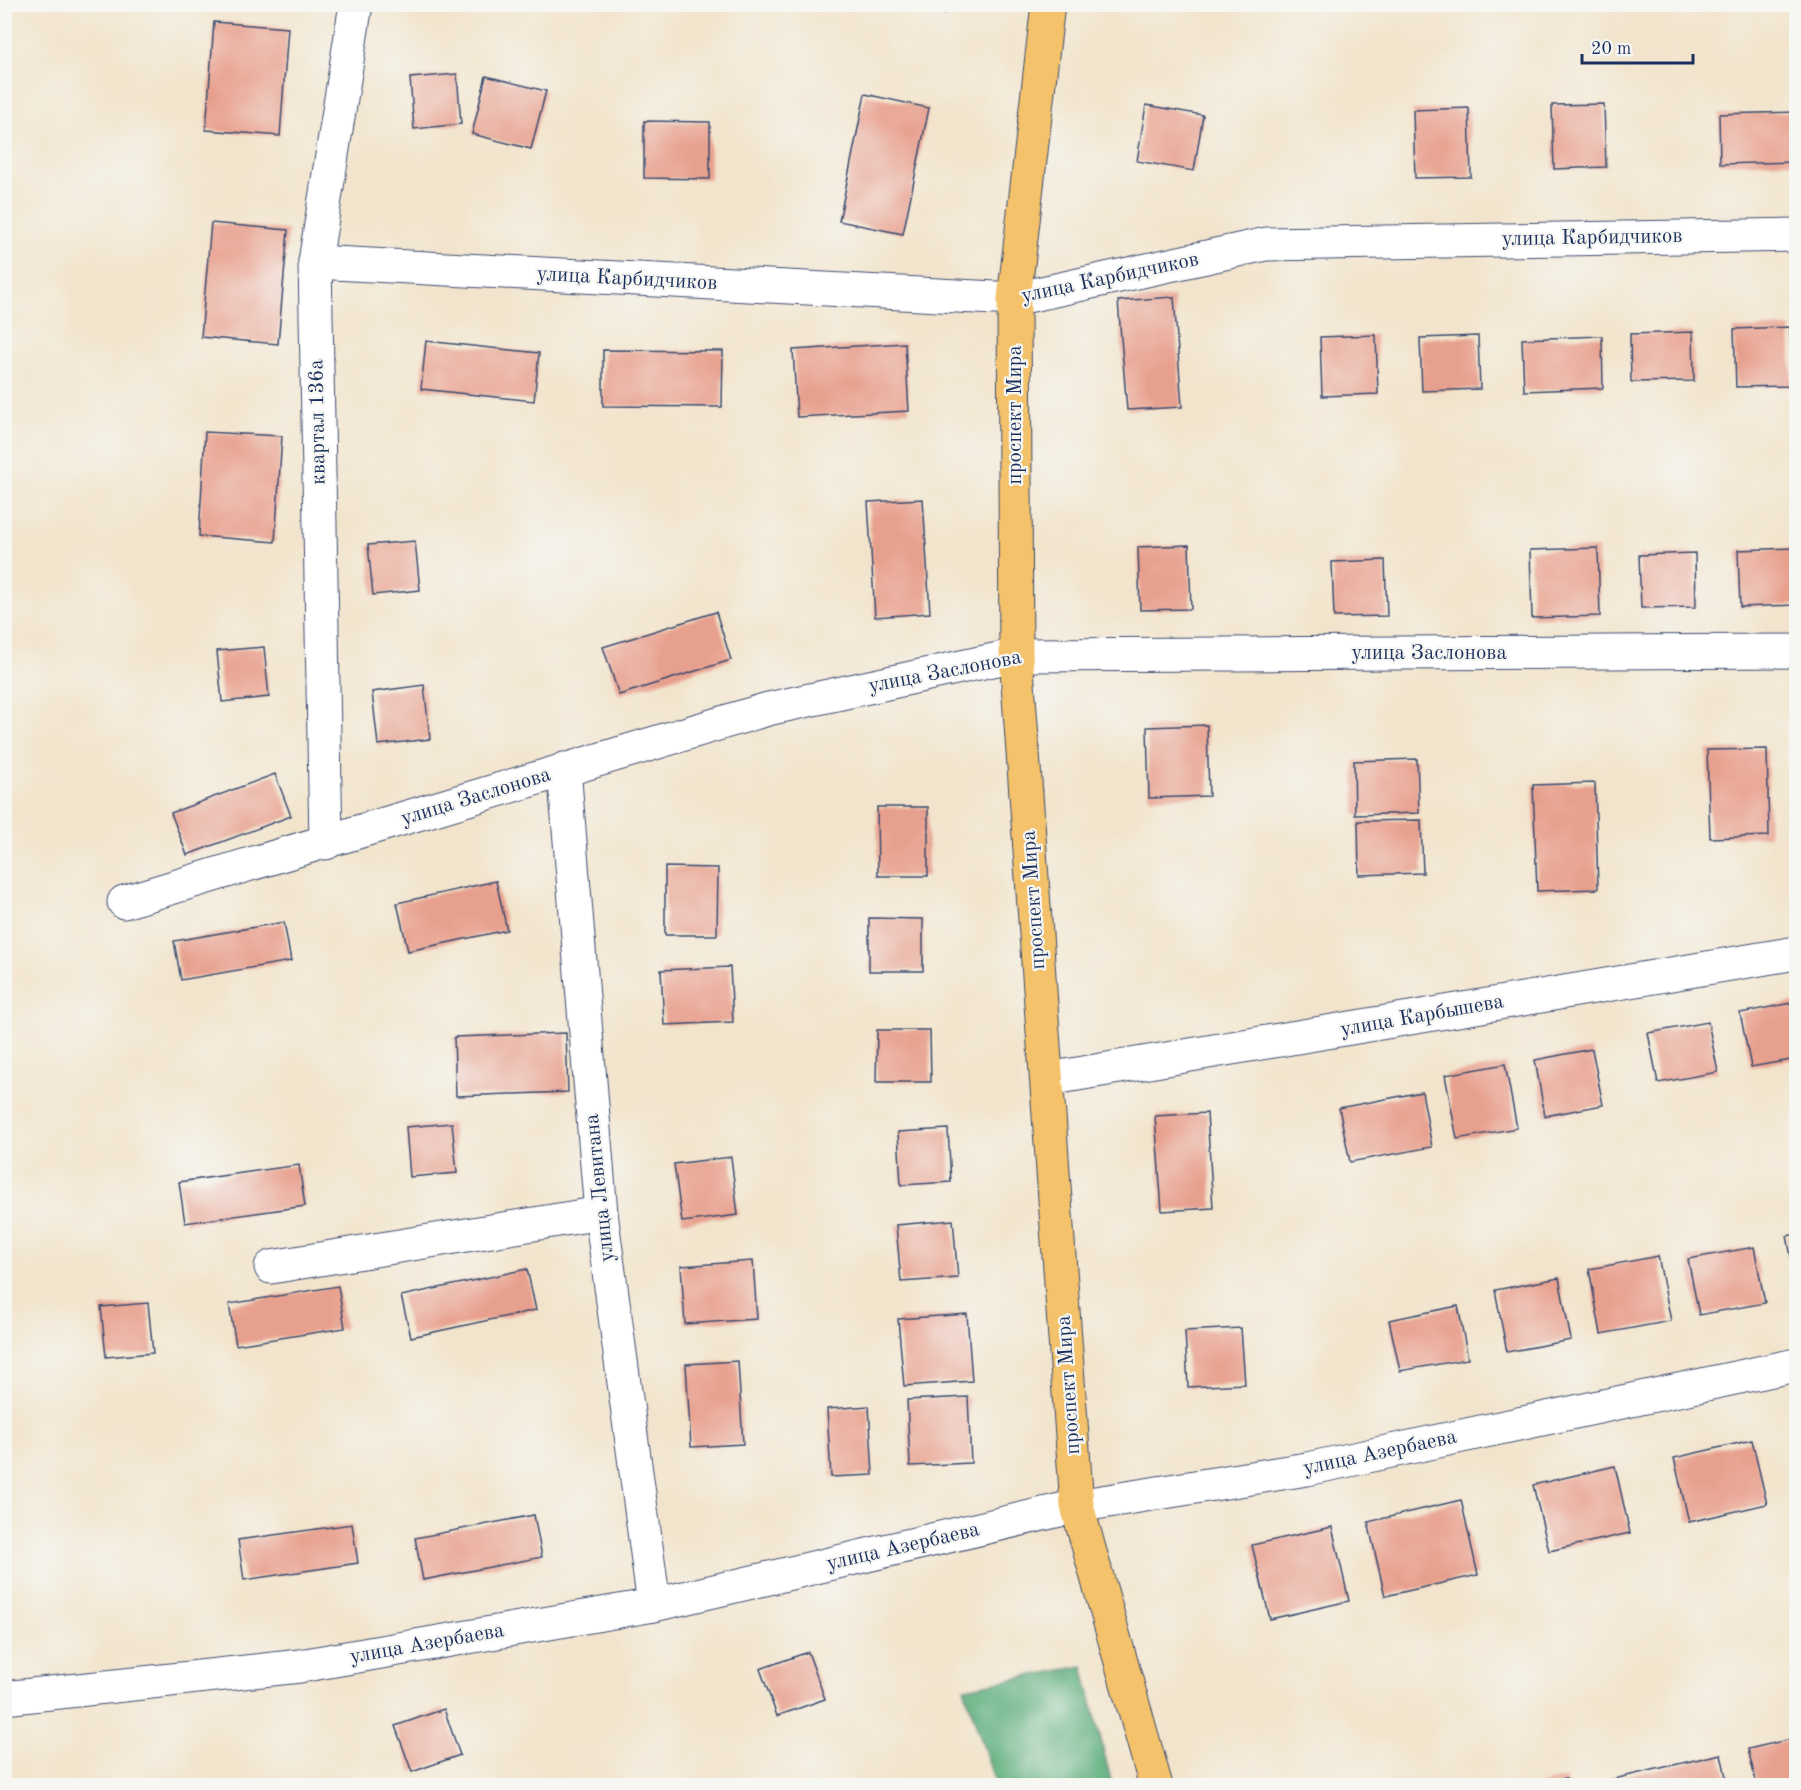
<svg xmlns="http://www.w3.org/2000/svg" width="1801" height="1790" viewBox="0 0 1801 1790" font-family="'Old Standard TT',serif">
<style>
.forest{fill:#5cad7a;stroke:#3c6e6c;stroke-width:1.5}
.building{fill:#e8a08e}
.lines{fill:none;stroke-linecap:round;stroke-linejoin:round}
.minor-casing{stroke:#3b4a6e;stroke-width:35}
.major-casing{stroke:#3b4a6e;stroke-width:35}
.minor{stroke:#fff;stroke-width:33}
.major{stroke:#f3c26a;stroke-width:33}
.labels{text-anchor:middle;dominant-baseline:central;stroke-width:4.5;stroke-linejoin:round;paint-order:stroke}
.street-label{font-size:21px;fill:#1b2f5e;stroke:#f6f6f2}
</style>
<rect width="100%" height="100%" fill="#f6f6f2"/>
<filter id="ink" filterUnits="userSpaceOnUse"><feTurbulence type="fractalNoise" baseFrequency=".0167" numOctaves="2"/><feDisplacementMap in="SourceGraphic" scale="12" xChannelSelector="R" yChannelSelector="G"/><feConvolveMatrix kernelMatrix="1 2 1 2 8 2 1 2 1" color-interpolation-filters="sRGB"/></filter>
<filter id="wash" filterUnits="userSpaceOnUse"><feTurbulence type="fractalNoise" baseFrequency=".008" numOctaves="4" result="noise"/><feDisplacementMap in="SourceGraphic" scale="24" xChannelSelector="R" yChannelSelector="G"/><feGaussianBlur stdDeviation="1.35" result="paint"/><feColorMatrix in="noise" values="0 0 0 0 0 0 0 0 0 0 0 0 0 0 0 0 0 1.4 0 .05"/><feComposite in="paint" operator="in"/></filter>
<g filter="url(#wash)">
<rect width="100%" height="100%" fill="#f2e4cc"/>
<!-- forest -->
<polygon class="forest" points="1083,1666 1112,1785 996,1785 964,1688"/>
<g id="blocks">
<!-- building -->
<g class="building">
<polygon points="905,4 945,4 944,14 904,8"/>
<polygon points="214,22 288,28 280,136 206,130"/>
<polygon points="457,74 461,124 414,129 410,78"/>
<polygon points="486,76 546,91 531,149 472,134"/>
<polygon points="865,94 929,108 903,234 839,221"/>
<polygon points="1604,104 1606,167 1554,169 1552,105"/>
<polygon points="1146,105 1203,115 1194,171 1137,161"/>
<polygon points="1469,108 1471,177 1415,178 1413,110"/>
<polygon points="1796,112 1796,162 1720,164 1719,114"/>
<polygon points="644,121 710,122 710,179 644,178"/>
<polygon points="211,223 288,230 278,344 201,337"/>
<polygon points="1174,297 1182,407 1127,410 1118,301"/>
<polygon points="1790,327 1792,386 1736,387 1734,329"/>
<polygon points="1693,332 1694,381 1631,382 1630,334"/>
<polygon points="1376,335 1378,394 1322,396 1320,337"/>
<polygon points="1478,336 1480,389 1422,391 1420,338"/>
<polygon points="1602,336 1603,388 1524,391 1522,339"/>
<polygon points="426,341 539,353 534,401 421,389"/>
<polygon points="905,343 909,411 797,417 793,350"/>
<polygon points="603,350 723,351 722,407 603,406"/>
<polygon points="205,432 282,436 275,542 199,536"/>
<polygon points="923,499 930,613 875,617 868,502"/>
<polygon points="415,541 420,590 373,595 368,545"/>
<polygon points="1189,545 1191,609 1140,610 1138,547"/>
<polygon points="1598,548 1600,616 1532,618 1530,550"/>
<polygon points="1796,548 1796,605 1740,607 1738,550"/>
<polygon points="1695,553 1696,607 1641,608 1639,555"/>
<polygon points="1385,560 1387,616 1334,617 1332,562"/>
<polygon points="716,612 731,660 619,695 603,647"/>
<polygon points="264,647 269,697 222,702 217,651"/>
<polygon points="424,685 430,739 378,745 372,692"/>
<polygon points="1207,725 1209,796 1149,798 1147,727"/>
<polygon points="1767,749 1769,836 1710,838 1707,750"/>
<polygon points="1417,759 1419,813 1355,815 1354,761"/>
<polygon points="275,774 291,816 187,855 171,813"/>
<polygon points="1595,783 1598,889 1537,891 1533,785"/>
<polygon points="877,807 928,807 928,876 878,876"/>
<polygon points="1421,820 1423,873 1359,875 1358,821"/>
<polygon points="665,867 718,868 717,935 665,935"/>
<polygon points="496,881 507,930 408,951 397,903"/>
<polygon points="869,918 923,919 923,971 869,971"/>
<polygon points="284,922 291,961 181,980 174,941"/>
<polygon points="730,967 733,1022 664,1025 661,970"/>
<polygon points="1796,1002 1796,1059 1751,1067 1740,1013"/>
<polygon points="1708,1022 1718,1072 1658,1083 1648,1033"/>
<polygon points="877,1030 930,1030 931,1082 876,1082"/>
<polygon points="566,1033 568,1092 456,1096 454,1037"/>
<polygon points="1592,1049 1603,1105 1545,1116 1535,1060"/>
<polygon points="1505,1064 1517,1128 1457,1139 1445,1075"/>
<polygon points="1422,1092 1432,1147 1350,1162 1339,1108"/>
<polygon points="1207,1113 1213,1208 1162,1211 1155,1116"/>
<polygon points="452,1123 457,1173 410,1177 406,1127"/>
<polygon points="948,1129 951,1182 901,1185 898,1132"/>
<polygon points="731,1157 738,1215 682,1222 674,1164"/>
<polygon points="299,1165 305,1206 185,1223 179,1182"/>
<polygon points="953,1220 958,1278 901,1282 896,1225"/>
<polygon points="1796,1234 1796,1277 1795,1277 1787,1236"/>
<polygon points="1754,1247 1765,1303 1699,1315 1688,1259"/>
<polygon points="1658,1256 1671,1321 1601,1334 1589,1269"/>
<polygon points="753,1261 757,1319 685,1324 681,1266"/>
<polygon points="527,1269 536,1310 411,1337 401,1296"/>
<polygon points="1559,1278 1571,1340 1507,1352 1495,1290"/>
<polygon points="338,1286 345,1328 236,1345 229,1304"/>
<polygon points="148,1303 153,1353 106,1357 101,1307"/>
<polygon points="1458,1306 1468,1359 1400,1371 1389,1320"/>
<polygon points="967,1314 972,1381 904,1386 898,1319"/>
<polygon points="1241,1328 1245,1384 1188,1387 1185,1331"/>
<polygon points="738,1361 743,1444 691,1447 686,1364"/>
<polygon points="968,1397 971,1463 910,1466 907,1400"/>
<polygon points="869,1406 873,1475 831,1477 827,1409"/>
<polygon points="1752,1440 1767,1504 1689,1522 1674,1458"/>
<polygon points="1615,1466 1630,1533 1549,1551 1533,1485"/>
<polygon points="1461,1500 1478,1575 1385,1596 1368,1522"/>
<polygon points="534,1515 542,1557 423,1580 415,1538"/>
<polygon points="352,1524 358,1563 244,1580 238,1540"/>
<polygon points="1332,1527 1349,1601 1270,1619 1252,1545"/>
<polygon points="808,1652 825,1699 777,1716 760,1669"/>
<polygon points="444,1709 460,1755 412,1772 395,1726"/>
<polygon points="1796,1738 1796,1786 1757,1786 1748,1749"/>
<polygon points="1721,1754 1728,1786 1606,1786 1605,1781"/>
<polygon points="1566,1778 1568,1786 1537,1786 1537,1785"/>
</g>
</g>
</g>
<g filter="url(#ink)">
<use href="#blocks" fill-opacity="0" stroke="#3b4a6e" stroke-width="1.5"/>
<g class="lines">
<!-- minor casing -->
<g class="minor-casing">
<g id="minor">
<polyline points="315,262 1014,299 1266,244 1796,235"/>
<polyline points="564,769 601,1213 654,1605"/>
<polyline points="326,843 315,262 356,4"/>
<polyline points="124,902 768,709 1016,655 1796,651"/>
<polyline points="1048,1079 1796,953"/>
<polyline points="271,1267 601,1213"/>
<polyline points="4,1698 300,1666 654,1605 1077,1506 1307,1469 1796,1365"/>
</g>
</g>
<!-- major casing -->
<g class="major-casing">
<polyline id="major" points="1048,4 1014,299 1016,655 1077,1506 1156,1786"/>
</g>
<!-- minor -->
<use href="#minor" class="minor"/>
<!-- major -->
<use href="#major" class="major"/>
</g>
</g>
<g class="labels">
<!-- street labels -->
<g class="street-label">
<text transform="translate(1592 238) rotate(-1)">улица Карбидчиков</text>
<text transform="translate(1110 278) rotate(-12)">улица Карбидчиков</text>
<text transform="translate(627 279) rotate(3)">улица Карбидчиков</text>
<text transform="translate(1015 415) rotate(-90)">проспект Мира</text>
<text transform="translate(318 422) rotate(-91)">квартал 136а</text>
<text x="1429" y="653">улица Заслонова</text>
<text transform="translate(945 672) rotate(-11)">улица Заслонова</text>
<text transform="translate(476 797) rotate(-17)">улица Заслонова</text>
<text transform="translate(1034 900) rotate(-94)">проспект Мира</text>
<text transform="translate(1422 1016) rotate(-10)">улица Карбышева</text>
<text transform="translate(600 1188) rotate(-96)">улица Левитана</text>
<text transform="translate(1069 1385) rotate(-94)">проспект Мира</text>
<text transform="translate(1380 1453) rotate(-12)">улица Азербаева</text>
<text transform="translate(903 1547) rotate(-13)">улица Азербаева</text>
<text transform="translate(427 1644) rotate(-10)">улица Азербаева</text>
</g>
</g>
<!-- margin -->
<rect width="1801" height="1790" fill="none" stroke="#f6f6f2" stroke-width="24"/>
<!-- scale -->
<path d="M1582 54v9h111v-9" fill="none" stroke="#1b2f5e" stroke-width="3"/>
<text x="1591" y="54" font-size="18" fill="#1b2f5e" stroke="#f6f6f2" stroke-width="4.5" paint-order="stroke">20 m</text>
</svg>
